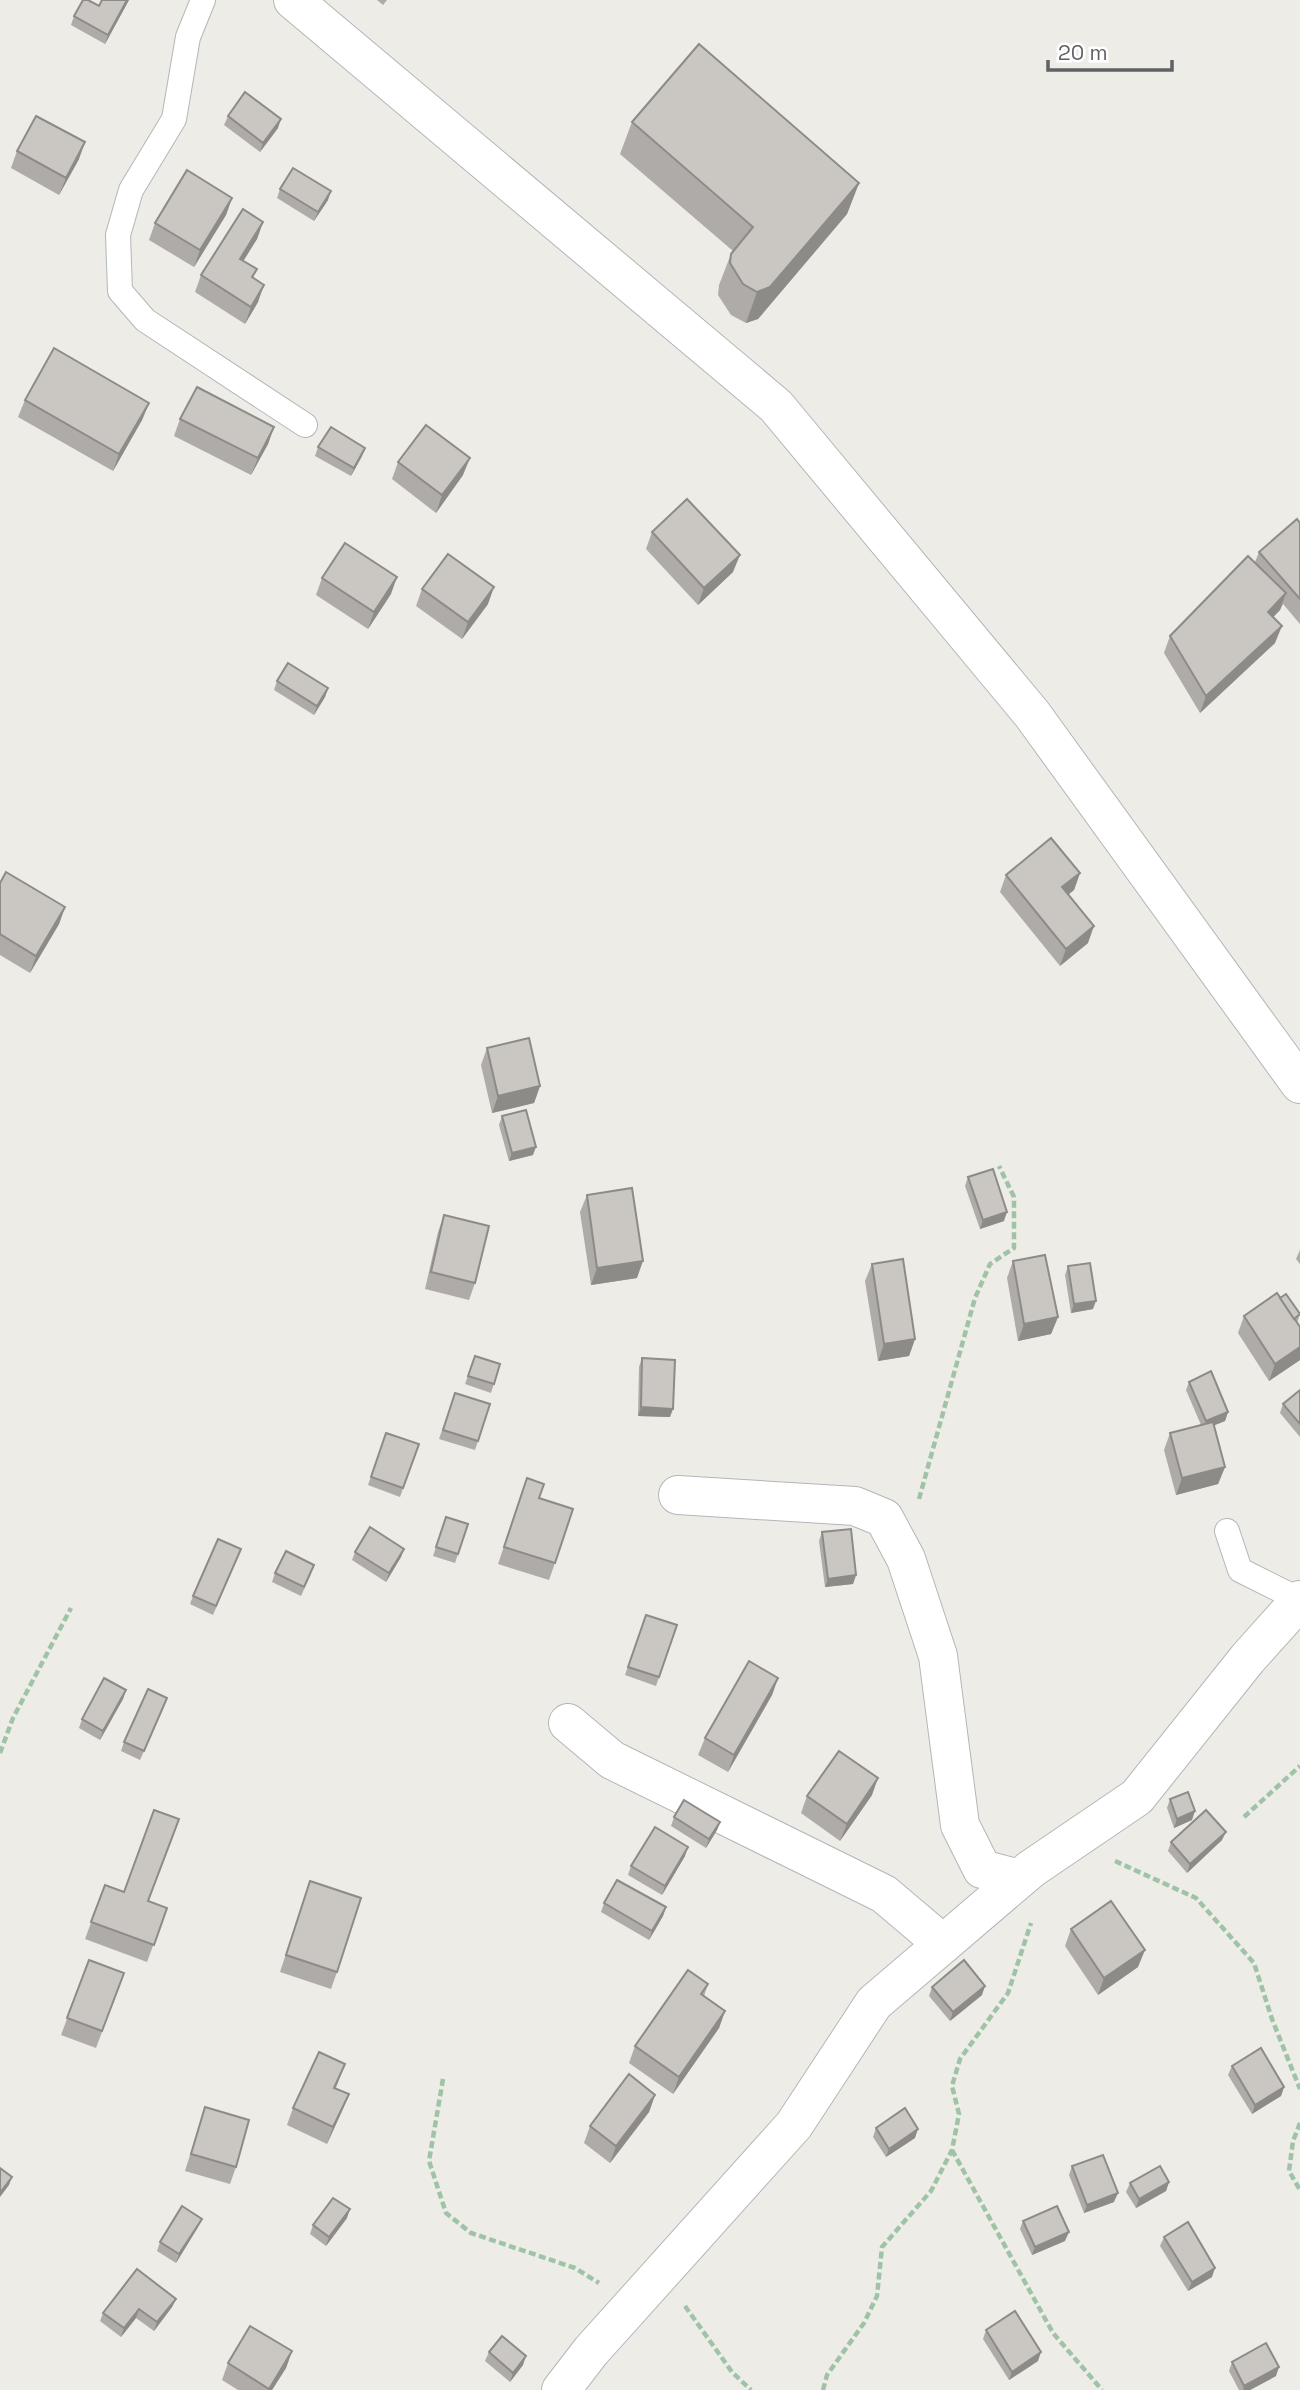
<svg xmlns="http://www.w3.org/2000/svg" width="1300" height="2390" viewBox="0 0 1300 2390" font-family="'Space Grotesk',sans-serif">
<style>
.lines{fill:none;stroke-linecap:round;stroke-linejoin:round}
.lane-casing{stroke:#b3b6b9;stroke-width:26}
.street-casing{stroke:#b3b6b9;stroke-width:40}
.path{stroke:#9fc3a7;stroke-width:4.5;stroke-dasharray:7 3.5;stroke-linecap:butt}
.lane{stroke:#fff;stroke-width:24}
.street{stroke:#fff;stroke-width:38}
.wall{fill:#aeaba8}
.shaded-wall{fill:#8d8b88}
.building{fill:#cac7c3;stroke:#8d8b88;stroke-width:2}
</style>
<rect width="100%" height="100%" fill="#eeece6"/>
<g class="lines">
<!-- lane casing -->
<g class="lane-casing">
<g id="lane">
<polyline points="203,0 188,37 174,119 131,190 118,235 120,291 145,320 305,425"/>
<polyline points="1227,1531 1240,1570 1300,1600"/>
</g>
</g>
<!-- street casing -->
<g class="street-casing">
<g id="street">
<polyline points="293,0 776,406 1032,714 1300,1084"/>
<polyline points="678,1495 855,1506 884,1518 906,1559 938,1656 960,1825 982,1869 1019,1879"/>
<polyline points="568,1723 612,1760 884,1894 943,1944"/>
<polyline points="561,2390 591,2351 794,2125 874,2003 1031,1869 1137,1797 1248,1658 1300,1600"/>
</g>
</g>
<!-- path -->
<g class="path">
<polyline points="919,1499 975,1298 990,1264 1014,1248 1014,1197 999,1166"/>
<polyline points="0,1753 13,1718 71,1608"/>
<polyline points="1244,1817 1300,1766"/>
<polyline points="1115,1861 1196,1898 1254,1963 1272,2019 1300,2089"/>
<polyline points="443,2079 429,2161 446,2213 471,2233 575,2268 599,2283"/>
<polyline points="1300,2123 1293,2141 1289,2171 1300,2190"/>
<polyline points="952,2150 1053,2333 1102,2390"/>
<polyline points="685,2306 732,2372 751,2390"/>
<polyline points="823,2390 827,2375 864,2323 877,2296 882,2247 931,2191 952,2150 959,2114 952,2086 960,2059 1008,1993 1031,1923"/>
</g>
<!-- lane -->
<use href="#lane" class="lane"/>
<!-- street -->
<use href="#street" class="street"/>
</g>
<!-- wall -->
<g class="wall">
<polygon points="102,0 129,0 105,44 71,25 74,16 99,6"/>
<polygon points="377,0 387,0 383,5"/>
<polygon points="228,116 278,128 260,152 224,125"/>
<polygon points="632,122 859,183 847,214 758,319 746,323 731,315 718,295 719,285 731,254 733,251 620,154"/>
<polygon points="17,151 79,159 59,195 11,168"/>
<polygon points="280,189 328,200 314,221 277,198"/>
<polygon points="232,198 226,215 194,267 149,240 155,223"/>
<polygon points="263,222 257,239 243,261 257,269 253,278 258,302 245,324 195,292 201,275"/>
<polygon points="25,400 149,403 142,420 113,471 18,417"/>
<polygon points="180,419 274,427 268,444 251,475 174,436"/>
<polygon points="318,447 362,456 351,476 315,456"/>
<polygon points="398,462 463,475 436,513 392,479"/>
<polygon points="1300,523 1300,624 1283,604 1280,610 1273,617 1275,643 1200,713 1164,653 1170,636 1255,562 1259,552"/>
<polygon points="652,532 733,572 698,605 646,549"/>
<polygon points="322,578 391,594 368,629 316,595"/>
<polygon points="422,589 488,604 462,639 416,606"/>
<polygon points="277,681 328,688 325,697 314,715 274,690"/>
<polygon points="1080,873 1074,890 1068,895 1088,943 1060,966 1000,892 1006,875"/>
<polygon points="0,883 65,907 59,924 30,973 0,955"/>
<polygon points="487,1048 540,1086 534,1103 492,1113 481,1065"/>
<polygon points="502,1116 533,1155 509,1161 499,1125"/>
<polygon points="968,1177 1004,1221 980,1229 965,1186"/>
<polygon points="587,1195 637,1278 591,1285 580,1212"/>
<polygon points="444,1215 475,1283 469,1300 425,1289 438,1232"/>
<polygon points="1300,1250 1300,1264 1296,1259"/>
<polygon points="1013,1261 1058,1317 1051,1334 1018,1341 1007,1278"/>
<polygon points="872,1264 915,1339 909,1356 878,1361 865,1281"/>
<polygon points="1068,1266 1093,1309 1071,1313 1065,1275"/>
<polygon points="1280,1298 1300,1314 1297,1323 1300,1327 1300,1360 1269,1381 1238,1333 1244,1316"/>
<polygon points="475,1356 500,1364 491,1393 465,1384"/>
<polygon points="642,1358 670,1417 638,1416 639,1367"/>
<polygon points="1189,1382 1228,1412 1225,1421 1214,1425 1225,1467 1218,1484 1176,1495 1164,1450 1170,1433 1201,1425 1186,1390"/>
<polygon points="1300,1390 1300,1437 1280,1413 1283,1404"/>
<polygon points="455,1393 490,1404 475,1450 439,1439"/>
<polygon points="386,1433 419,1444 400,1497 368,1485"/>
<polygon points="527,1478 539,1498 555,1563 549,1580 498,1564"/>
<polygon points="446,1517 468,1524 455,1563 433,1556"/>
<polygon points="822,1532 856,1575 853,1584 825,1587 819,1541"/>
<polygon points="241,1549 213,1615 190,1604 193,1596"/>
<polygon points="404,1549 401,1557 386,1582 352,1560 355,1552"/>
<polygon points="275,1573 311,1574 301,1596 272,1582"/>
<polygon points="646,1615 677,1625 656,1686 625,1675"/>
<polygon points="778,1678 772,1695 728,1772 698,1755 705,1738"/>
<polygon points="126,1690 123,1699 100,1740 79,1728 82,1719"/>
<polygon points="164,1707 140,1760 121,1751 124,1742"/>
<polygon points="872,1795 840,1841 801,1813 807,1796"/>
<polygon points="1170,1799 1192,1820 1174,1828 1167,1808"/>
<polygon points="674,1817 720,1822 717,1830 706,1848 671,1826"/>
<polygon points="1222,1840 1187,1873 1168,1851 1171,1842"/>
<polygon points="685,1856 662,1895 628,1875 631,1866"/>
<polygon points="310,1881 337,1972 331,1989 280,1972"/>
<polygon points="105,1885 167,1908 147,1962 85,1939"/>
<polygon points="604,1903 666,1907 663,1916 649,1940 601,1912"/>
<polygon points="1071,1929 1138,1967 1098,1995 1065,1946"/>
<polygon points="89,1960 124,1973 96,2048 61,2035"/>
<polygon points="708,1984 704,1996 725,2011 719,2028 673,2094 629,2063 635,2046"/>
<polygon points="932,1987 982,1995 950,2021 929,1996"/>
<polygon points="345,2064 336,2088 349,2094 342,2111 327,2144 287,2125 293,2108"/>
<polygon points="1232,2066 1284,2087 1281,2096 1252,2114 1228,2075"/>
<polygon points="655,2095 649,2112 610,2163 584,2143 590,2126"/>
<polygon points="205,2107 236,2167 230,2184 185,2171"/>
<polygon points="876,2128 915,2138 886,2157 873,2137"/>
<polygon points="1072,2166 1114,2202 1084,2213 1069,2175"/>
<polygon points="1169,2182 1166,2191 1136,2208 1126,2192 1130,2183"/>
<polygon points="347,2218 326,2246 310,2234 313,2225"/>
<polygon points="1023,2221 1065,2241 1032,2255 1020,2229"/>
<polygon points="198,2227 176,2263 157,2251 160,2242"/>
<polygon points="1164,2237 1212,2277 1188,2291 1160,2246"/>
<polygon points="176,2299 172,2307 154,2331 136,2318 121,2337 100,2321 103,2313"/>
<polygon points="986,2330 1038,2361 1009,2380 983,2339"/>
<polygon points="292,2351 286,2368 272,2390 238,2390 222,2380 228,2363"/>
<polygon points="489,2352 523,2365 510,2382 485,2361"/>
<polygon points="1232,2362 1276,2376 1250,2390 1239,2390 1229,2371"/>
</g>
<!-- shaded-wall -->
<g class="shaded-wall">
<polygon points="127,0 129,0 105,44 108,35"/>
<polygon points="281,119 278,128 260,152 263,143"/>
<polygon points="85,142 79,159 59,195 66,178"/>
<polygon points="859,183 847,214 758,319 746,323 757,292"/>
<polygon points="331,191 328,200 314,221 318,212"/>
<polygon points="232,198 226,215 194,267 200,250"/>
<polygon points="263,222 257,239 234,276 240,259"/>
<polygon points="264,285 258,302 245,324 251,307"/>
<polygon points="149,403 142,420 113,471 119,454"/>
<polygon points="274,427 268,444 251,475 258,458"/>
<polygon points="365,448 362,456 351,476 354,468"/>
<polygon points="470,458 463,475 436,513 442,495"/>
<polygon points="740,555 733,572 698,605 704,588"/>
<polygon points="397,577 391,594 368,629 374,612"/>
<polygon points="494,587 488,604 462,639 468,622"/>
<polygon points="1286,593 1280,610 1262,629 1268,612"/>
<polygon points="1282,626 1275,643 1200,713 1206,696"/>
<polygon points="328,688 325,697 314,715 317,706"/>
<polygon points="1080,873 1074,890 1056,904 1062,887"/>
<polygon points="65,907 59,924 30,973 36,956"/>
<polygon points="1094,926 1088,943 1060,966 1066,949"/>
<polygon points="540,1086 534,1103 492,1113 498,1096"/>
<polygon points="536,1147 533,1155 509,1161 512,1153"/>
<polygon points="1007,1212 1004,1221 980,1229 983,1220"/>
<polygon points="643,1261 637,1278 591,1285 597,1268"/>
<polygon points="1096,1301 1093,1309 1071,1313 1074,1304"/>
<polygon points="1058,1317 1051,1334 1018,1341 1024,1324"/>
<polygon points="915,1339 909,1356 878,1361 884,1344"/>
<polygon points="1300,1347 1300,1360 1269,1381 1275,1364"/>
<polygon points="641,1407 673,1409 670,1417 638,1416"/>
<polygon points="1228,1412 1225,1421 1203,1430 1206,1421"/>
<polygon points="1225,1467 1218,1484 1176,1495 1182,1478"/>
<polygon points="404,1549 401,1557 386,1582 389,1573"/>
<polygon points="856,1575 853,1584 825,1587 828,1579"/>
<polygon points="778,1678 772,1695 728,1772 734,1755"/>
<polygon points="126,1690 123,1699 100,1740 103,1731"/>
<polygon points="878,1778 872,1795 840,1841 847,1824"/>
<polygon points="1195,1811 1192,1820 1174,1828 1177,1819"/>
<polygon points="720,1822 717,1830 706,1848 709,1839"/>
<polygon points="1226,1832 1222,1840 1187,1873 1190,1864"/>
<polygon points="688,1847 685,1856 662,1895 665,1886"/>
<polygon points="666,1907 663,1916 649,1940 652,1931"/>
<polygon points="1145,1950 1138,1967 1098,1995 1104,1978"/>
<polygon points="985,1986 982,1995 950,2021 953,2012"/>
<polygon points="725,2011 719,2028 673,2094 679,2077"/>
<polygon points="1284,2087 1281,2096 1252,2114 1255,2105"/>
<polygon points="349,2094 342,2111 327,2144 333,2127"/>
<polygon points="655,2095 649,2112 610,2163 616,2146"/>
<polygon points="918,2129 915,2138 886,2157 889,2149"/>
<polygon points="12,2177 9,2185 0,2197 0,2193"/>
<polygon points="1169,2182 1166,2191 1136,2208 1139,2199"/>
<polygon points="1118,2193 1114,2202 1084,2213 1087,2205"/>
<polygon points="350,2209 347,2218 326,2246 329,2237"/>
<polygon points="202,2219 198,2227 176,2263 179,2254"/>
<polygon points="1069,2232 1065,2241 1032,2255 1035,2247"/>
<polygon points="1215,2268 1212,2277 1188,2291 1192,2282"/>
<polygon points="176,2299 172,2307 154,2331 157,2322"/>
<polygon points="139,2309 136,2318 121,2337 124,2328"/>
<polygon points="292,2351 286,2368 272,2390 269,2390"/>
<polygon points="1041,2352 1038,2361 1009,2380 1012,2372"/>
<polygon points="526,2356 523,2365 510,2382 513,2373"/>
<polygon points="1279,2367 1276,2376 1250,2390 1243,2390 1244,2386"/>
</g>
<!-- building -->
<g class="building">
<polygon points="83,0 88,0 99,6 102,0 127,0 108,35 74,16"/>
<polygon points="699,44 859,183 770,287 757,292 743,284 730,263 731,254 753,227 632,122"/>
<polygon points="245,92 281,119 263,143 228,116"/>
<polygon points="36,116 85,142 66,178 17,151"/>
<polygon points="293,168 331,191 318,212 280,189"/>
<polygon points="187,170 232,198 200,250 155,223"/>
<polygon points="243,209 263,222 240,259 257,269 252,277 264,285 251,307 201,275"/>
<polygon points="54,348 149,403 119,454 25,400"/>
<polygon points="197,387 274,427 258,458 180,419"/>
<polygon points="426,425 470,458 442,495 398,462"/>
<polygon points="331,427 365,448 354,468 318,447"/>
<polygon points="687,499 740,555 704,588 652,532"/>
<polygon points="1297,519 1300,523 1300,599 1259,552"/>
<polygon points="345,543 397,577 374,612 322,578"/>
<polygon points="448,554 494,587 468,622 422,589"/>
<polygon points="1248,556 1286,593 1268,612 1282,626 1206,696 1170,636"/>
<polygon points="288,663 328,688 317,706 277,681"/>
<polygon points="1051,838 1080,873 1062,887 1094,926 1066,949 1006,875"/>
<polygon points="6,872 65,907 36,956 0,934 0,883"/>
<polygon points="529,1038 540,1086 498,1096 487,1048"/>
<polygon points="526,1110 536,1147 512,1153 502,1116"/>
<polygon points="993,1169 1007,1212 983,1220 968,1177"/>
<polygon points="632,1188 643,1261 597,1268 587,1195"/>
<polygon points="444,1215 489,1226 475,1283 431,1272"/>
<polygon points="1045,1255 1058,1317 1024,1324 1013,1261"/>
<polygon points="903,1259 915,1339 884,1344 872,1264"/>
<polygon points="1090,1263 1096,1301 1074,1304 1068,1266"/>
<polygon points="1277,1293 1300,1327 1300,1347 1275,1364 1244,1316"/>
<polygon points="1286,1294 1300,1314 1294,1319 1280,1298"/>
<polygon points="475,1356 500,1364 494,1384 468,1376"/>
<polygon points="642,1358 675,1360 673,1409 641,1407"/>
<polygon points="1211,1371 1228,1412 1206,1421 1189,1382"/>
<polygon points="1300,1390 1300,1424 1283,1404"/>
<polygon points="455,1393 490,1404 478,1441 443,1430"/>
<polygon points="1213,1422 1225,1467 1182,1478 1170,1433"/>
<polygon points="386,1433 419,1444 403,1488 371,1477"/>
<polygon points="527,1478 544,1484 539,1498 573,1509 555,1563 504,1547"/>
<polygon points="446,1517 468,1524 458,1554 436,1547"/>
<polygon points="370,1527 404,1549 389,1573 355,1552"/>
<polygon points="851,1529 856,1575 828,1579 822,1532"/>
<polygon points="218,1539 241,1549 216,1606 193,1596"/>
<polygon points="286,1551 314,1565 304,1587 275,1573"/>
<polygon points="646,1615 677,1625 659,1677 628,1667"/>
<polygon points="749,1661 778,1678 734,1755 705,1738"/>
<polygon points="104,1678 126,1690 103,1731 82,1719"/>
<polygon points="148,1689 167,1698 144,1751 124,1742"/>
<polygon points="839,1751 878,1778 847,1824 807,1796"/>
<polygon points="1188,1792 1195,1811 1177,1819 1170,1799"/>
<polygon points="684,1800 720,1822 709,1839 674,1817"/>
<polygon points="154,1810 179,1819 148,1901 167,1908 154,1945 91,1922 105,1885 124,1892"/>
<polygon points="1206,1810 1226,1832 1190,1864 1171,1842"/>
<polygon points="655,1827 688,1847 665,1886 631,1866"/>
<polygon points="617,1880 666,1907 652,1931 604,1903"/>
<polygon points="310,1881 361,1898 337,1972 286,1955"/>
<polygon points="1111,1901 1145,1950 1104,1978 1071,1929"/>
<polygon points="89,1960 124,1973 102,2031 67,2018"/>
<polygon points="964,1960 985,1986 953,2012 932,1987"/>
<polygon points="688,1970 708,1984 701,1994 725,2011 679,2077 635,2046"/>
<polygon points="1261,2048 1284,2087 1255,2105 1232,2066"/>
<polygon points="319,2052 345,2064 334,2088 349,2094 333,2127 293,2108"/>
<polygon points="629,2074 655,2095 616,2146 590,2126"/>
<polygon points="205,2107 249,2120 236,2167 191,2154"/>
<polygon points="905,2108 918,2129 889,2149 876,2128"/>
<polygon points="1103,2155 1118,2193 1087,2205 1072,2166"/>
<polygon points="1160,2166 1169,2182 1139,2199 1130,2183"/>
<polygon points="0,2168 12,2177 0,2193"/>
<polygon points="333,2198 350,2209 329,2237 313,2225"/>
<polygon points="182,2206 202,2219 179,2254 160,2242"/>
<polygon points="1057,2206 1069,2232 1035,2247 1023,2221"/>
<polygon points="1188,2222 1215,2268 1192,2282 1164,2237"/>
<polygon points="137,2269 176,2299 157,2322 139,2309 124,2328 103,2313"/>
<polygon points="1015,2311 1041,2352 1012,2372 986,2330"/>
<polygon points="250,2326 292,2351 269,2389 228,2363"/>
<polygon points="502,2336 526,2356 513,2373 489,2352"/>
<polygon points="1266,2343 1279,2367 1244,2386 1232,2362"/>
</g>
<!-- scale -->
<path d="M1048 60v10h124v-10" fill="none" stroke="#5e6165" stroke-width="3.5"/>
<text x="1058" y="60" font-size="21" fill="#5e6165" stroke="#ffffff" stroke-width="5" paint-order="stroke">20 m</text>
</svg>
